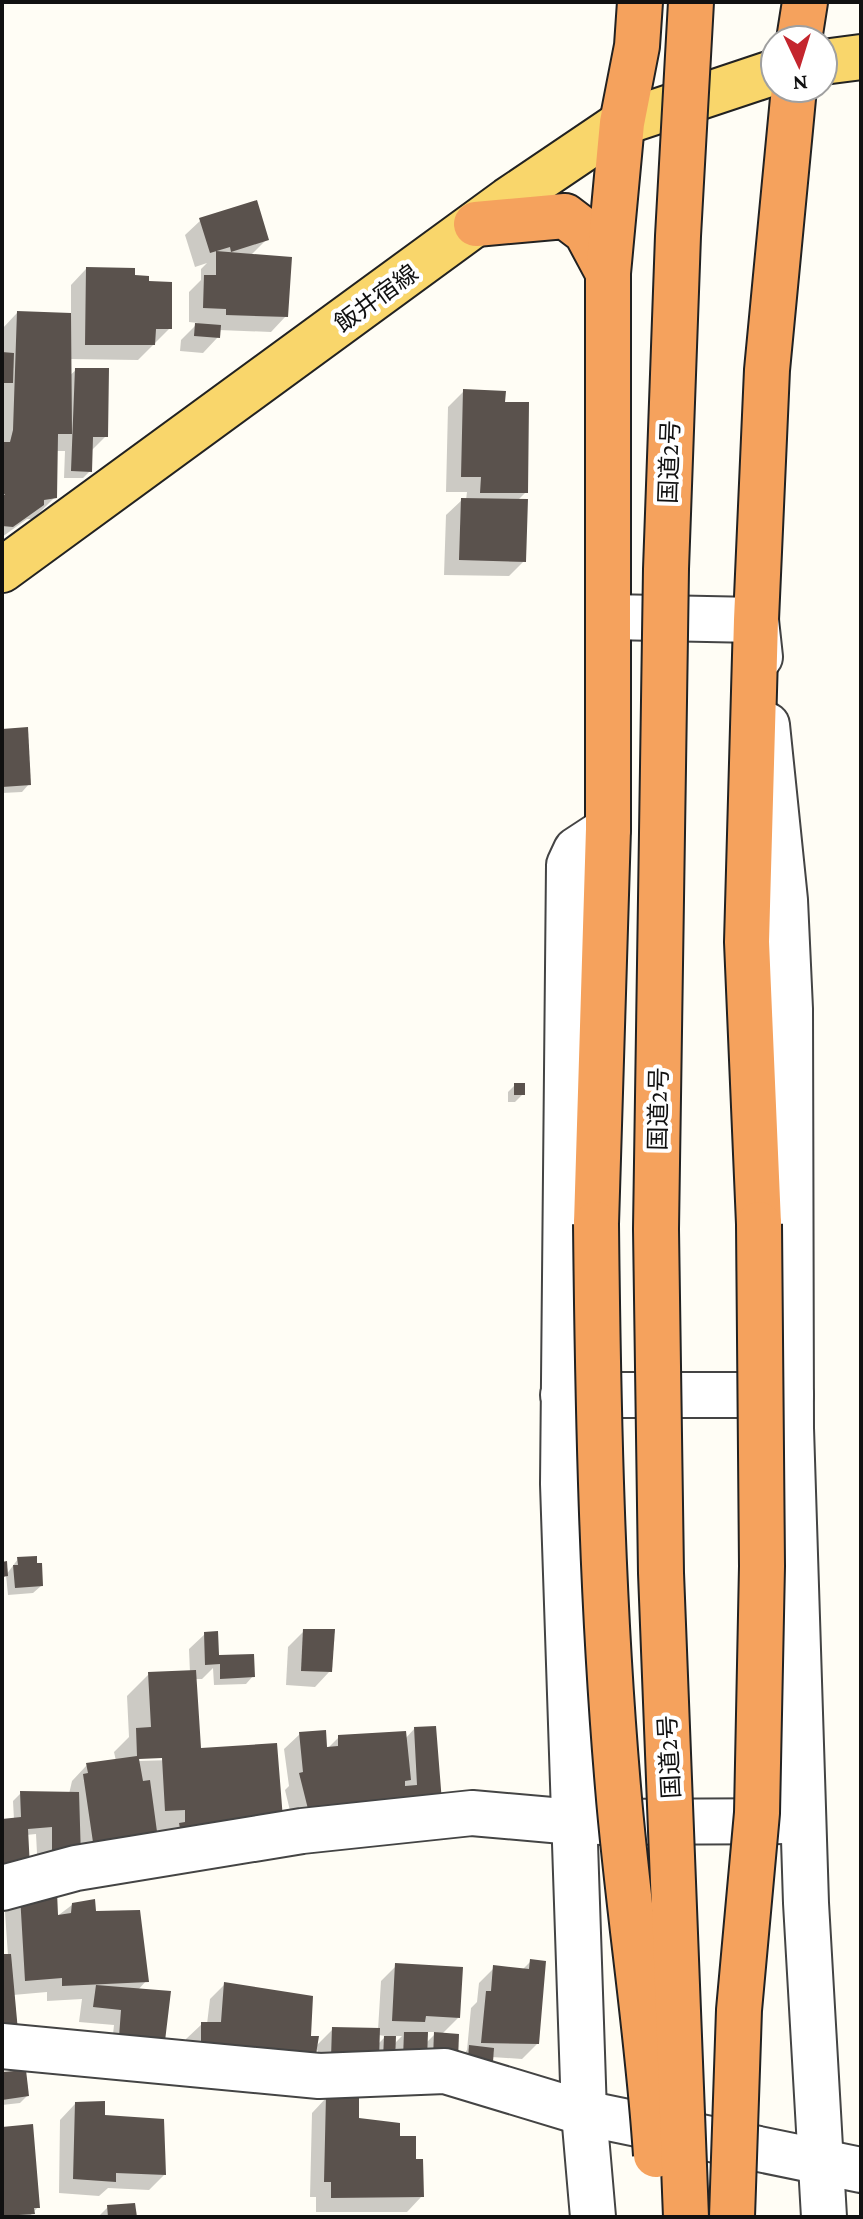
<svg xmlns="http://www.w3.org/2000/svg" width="863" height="2219" viewBox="0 0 863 2219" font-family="'Crimson Pro','Noto Sans JP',serif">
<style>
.shadow{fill:#0003;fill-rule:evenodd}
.building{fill:#5a524d}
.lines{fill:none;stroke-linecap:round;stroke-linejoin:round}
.minor-casing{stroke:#444;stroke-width:48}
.major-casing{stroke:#222;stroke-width:48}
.highway-casing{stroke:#222;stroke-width:48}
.minor{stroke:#fff;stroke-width:44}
.major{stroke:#f9d66b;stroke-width:44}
.highway{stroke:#f5a25d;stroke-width:44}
.highway-bridge-casing{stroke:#222;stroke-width:48;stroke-linecap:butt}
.highway-bridge{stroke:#f5a25d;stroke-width:44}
.labels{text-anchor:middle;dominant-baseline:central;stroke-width:8;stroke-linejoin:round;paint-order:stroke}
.street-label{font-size:24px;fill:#111;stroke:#fff}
</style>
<rect width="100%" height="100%" fill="#fffdf5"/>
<!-- shadow -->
<g class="shadow">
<polygon points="201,220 267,239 250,256 286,316 271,332 219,330 218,337 203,353 180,351 181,340 198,323 189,322 189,292 201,280 201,269 207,263 195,267 185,235"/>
<polygon points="86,269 133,277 170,328 138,360 69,359 69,376 76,370 106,436 90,452 90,471 83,478 64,478 65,451 56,451 55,497 33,519 27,519 2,537 2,329 17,313 71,315 71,285"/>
<polygon points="463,392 503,404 526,492 517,501 524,561 509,576 444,575 446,515 462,500 466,500 467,492 446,492 448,407"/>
<polygon points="2,731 29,784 22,792 2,793"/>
<polygon points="515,1085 523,1094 515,1102 508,1102 508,1092"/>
<polygon points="18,1559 41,1586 33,1593 8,1595 6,1575 2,1579 2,1564 6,1575"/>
<polygon points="304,1631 330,1671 315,1687 286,1685 288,1647"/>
<path d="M205,1634L218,1658L253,1676L246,1684L214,1685L213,1668L202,1679H195L199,1750L281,1818L155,1831L38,1873L36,1834L26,1835L2,1821L14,1820L13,1801L21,1793L69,1794L72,1781L87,1765L116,1761L114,1752L129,1737L127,1696L149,1674L190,1673L189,1649ZM172,1756V1760L138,1761V1757Z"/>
<polygon points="415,1728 440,1802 293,1823 285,1790 289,1786 284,1749 300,1734 326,1750 339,1737 405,1739"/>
<polygon points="21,1897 56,1917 72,1905 94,1913 146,1981 138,1990 169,1992 112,2044 114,2025 79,2022 82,1999 47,2001 47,1992 13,1995 2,1956 8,1956 5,1912"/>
<polygon points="531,1961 537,2044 522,2059 463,2055 467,2050 471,2008 477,2002 479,1983 494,1968 522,1970"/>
<path d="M396,1966L458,2018L441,2035L456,2059L317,2073L318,2050L299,2069L187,2059L186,2039L202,2024H207L210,1999L225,1984L309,2037L315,2047L333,2029L378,2030L381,1981ZM426,2032H437L426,2043ZM378,2035L386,2036L378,2044ZM394,2036H402L393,2045Z"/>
<polygon points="2,2074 27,2096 20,2103 2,2105"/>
<polygon points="327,2097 357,2120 398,2138 414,2161 422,2196 407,2212 316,2212 316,2197 310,2197 312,2113"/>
<polygon points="75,2104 103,2117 164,2175 149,2190 108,2188 99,2196 59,2193 60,2120"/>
<polygon points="2,2129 38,2207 29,2217 2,2217"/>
<polygon points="108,2207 135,2217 98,2217"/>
</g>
<!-- building -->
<g class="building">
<polygon points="257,200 269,240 231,252 230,247 210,253 199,218"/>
<polygon points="216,251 292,257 288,317 226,315 226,309 203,308 204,275 216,275"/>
<polygon points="86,267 135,268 135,275 149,276 149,281 172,282 172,329 156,329 155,345 85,345"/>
<polygon points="17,311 71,313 72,434 58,434 57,498 44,500 44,505 13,527 2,526 2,495 5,495 2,491 2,442 10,442 13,430"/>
<polygon points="195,323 221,325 220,338 194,336"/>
<polygon points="2,352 14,353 13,383 2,383"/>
<polygon points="75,368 109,368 108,437 93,437 92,472 71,471"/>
<polygon points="463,389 506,391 505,402 529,402 528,493 480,493 481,477 461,477"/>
<polygon points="461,498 528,499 526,562 459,560"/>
<polygon points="28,727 31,785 2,787 2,729"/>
<rect x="514" y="1083" width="11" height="12"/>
<polygon points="37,1556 37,1563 42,1563 43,1586 15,1588 13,1565 18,1565 17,1557"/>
<polygon points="7,1561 8,1576 2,1577 2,1562"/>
<polygon points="303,1629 335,1629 332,1672 301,1671"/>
<polygon points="218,1631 219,1655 254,1654 255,1677 220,1679 220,1664 205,1665 204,1632"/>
<polygon points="196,1670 201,1748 277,1743 283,1819 181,1834 179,1823 185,1822 185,1810 165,1811 162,1758 139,1759 143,1781 150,1780 158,1839 94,1849 83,1774 88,1773 86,1763 137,1756 136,1728 151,1727 148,1672"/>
<polygon points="436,1726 442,1802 308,1809 299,1773 303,1772 299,1732 326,1730 327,1747 338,1746 338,1735 406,1731 411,1780 405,1781 405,1786 417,1785 414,1727"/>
<polygon points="20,1791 79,1792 81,1858 52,1859 52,1827 28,1829 30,1868 2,1874 2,1819 21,1817"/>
<polygon points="57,1892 58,1915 71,1913 72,1903 95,1899 96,1911 140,1910 149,1982 62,1986 62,1978 25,1981 20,1895"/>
<polygon points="2,1954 11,1954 18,2031 2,2030"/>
<polygon points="530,1959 546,1961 539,2044 481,2043 486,1991 491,1991 493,1965 529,1969"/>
<polygon points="395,1963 463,1967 460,2018 426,2016 425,2022 392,2021"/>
<polygon points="224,1982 313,1996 311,2036 319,2036 316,2054 201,2044 201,2022 221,2022"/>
<polygon points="96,1985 171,1991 165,2041 119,2037 121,2010 93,2007"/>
<polygon points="332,2027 380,2028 379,2059 331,2058"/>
<polygon points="404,2032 428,2032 427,2059 403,2058"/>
<polygon points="434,2032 459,2034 458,2060 433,2059"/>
<polygon points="384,2036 396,2036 395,2060 383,2060"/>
<polygon points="469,2045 494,2048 492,2076 467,2073"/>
<polygon points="26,2070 29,2096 2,2100 2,2072"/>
<polygon points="326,2095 359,2095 359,2118 400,2123 400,2136 416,2136 416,2159 423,2159 424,2197 331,2198 331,2182 324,2182"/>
<polygon points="105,2101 105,2115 164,2119 166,2175 116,2173 116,2182 73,2179 75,2102"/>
<polygon points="33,2124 40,2208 34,2208 35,2214 2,2216 2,2127"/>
<polygon points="135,2203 137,2217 108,2217 107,2205"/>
</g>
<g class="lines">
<!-- minor casing -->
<g class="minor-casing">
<g id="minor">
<polyline points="609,617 756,620 760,657"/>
<polyline points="767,725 785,900 790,1009 791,1428 806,1903 824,2217"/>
<polyline points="563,1395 791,1395"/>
<polyline points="2,1888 76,1868 302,1831 472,1813 574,1822 793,1821"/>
<polyline points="2,2046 319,2076 445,2071 584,2113 861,2170"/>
<polyline points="593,2217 584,2113 563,1484 569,865 576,850 608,829"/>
</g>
</g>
<!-- major casing -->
<g class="major-casing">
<g id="major">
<polyline points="823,62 861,57"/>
<polyline points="2,570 508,200 622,123 775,72"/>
</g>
</g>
<!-- highway casing -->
<g class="highway-casing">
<g id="highway">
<polyline points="799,40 805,2"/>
<polyline points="476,224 565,216 586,232 608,273"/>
<polyline points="596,1224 608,829 608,273 622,123 637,46 640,2"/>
<polyline points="759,1224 747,942 756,620 767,370 794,88"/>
</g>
</g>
<!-- minor -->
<use href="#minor" class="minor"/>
<!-- major -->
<use href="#major" class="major"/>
<!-- highway -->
<use href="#highway" class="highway"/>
<!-- highway-bridge casing -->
<g class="highway-bridge-casing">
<g id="highway-bridge">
<path d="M596,1224C598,1412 602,1600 618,1787C628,1910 648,2032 656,2155"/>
<polyline points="686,2217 661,1573 656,1229 666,569 678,236 691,2"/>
<polyline points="732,2217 739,2010 757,1813 762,1566 759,1224"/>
</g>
</g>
<!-- highway-bridge -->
<use href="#highway-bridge" class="highway-bridge"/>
</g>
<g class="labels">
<!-- street labels -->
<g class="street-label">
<text transform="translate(376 298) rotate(-36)">飯井宿線</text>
<text transform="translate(669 462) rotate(-88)">国道2号</text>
<text transform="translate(658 1109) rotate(-89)">国道2号</text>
<text transform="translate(669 1757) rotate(-93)">国道2号</text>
</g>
</g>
<!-- border -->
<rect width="863" height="2219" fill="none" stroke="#111111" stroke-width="8"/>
<!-- north arrow -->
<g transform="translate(799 64) rotate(176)"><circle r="38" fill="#ffffff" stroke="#a0a0a0" stroke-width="2"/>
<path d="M0-6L14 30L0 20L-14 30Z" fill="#c4262e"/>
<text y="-12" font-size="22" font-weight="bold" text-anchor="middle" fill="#111111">N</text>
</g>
</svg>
